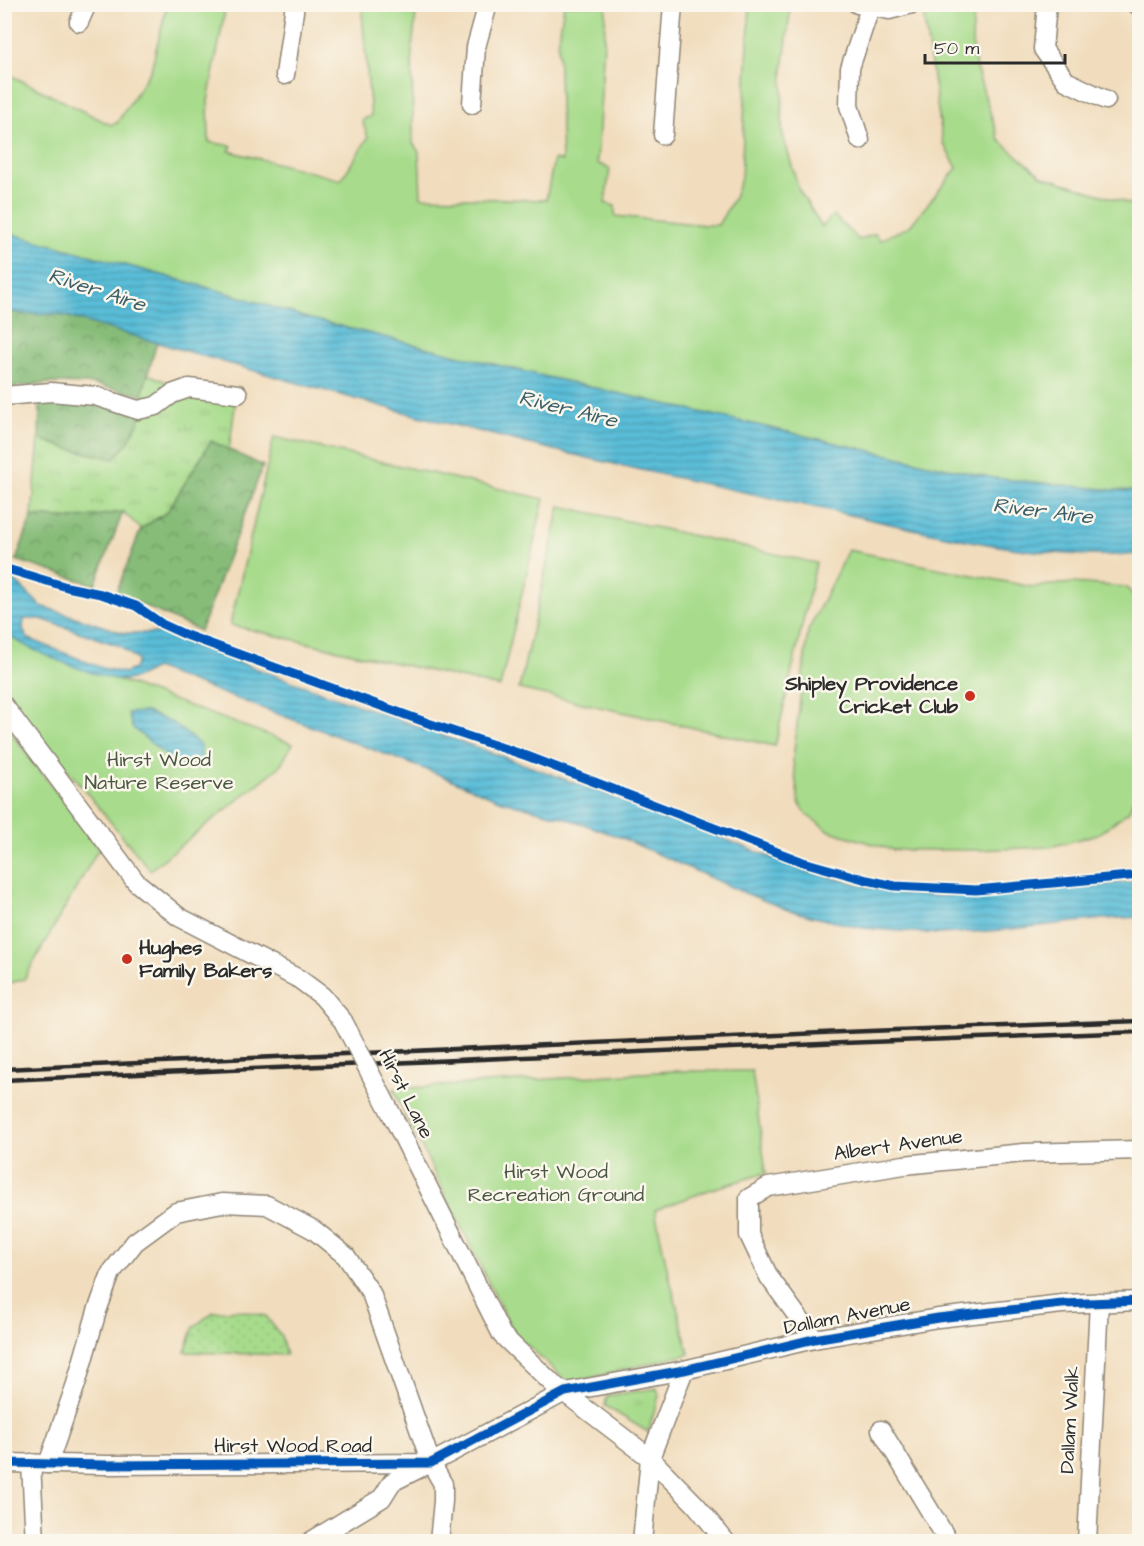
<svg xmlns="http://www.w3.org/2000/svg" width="1144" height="1546" viewBox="0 0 1144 1546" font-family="'Architects Daughter',sans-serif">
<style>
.grass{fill:url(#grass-tufts);stroke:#6a845c;stroke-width:1.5}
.forest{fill:url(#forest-crowns);stroke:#587452;stroke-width:1.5}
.park{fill:#a8dc8c;stroke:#6a845c;stroke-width:1.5}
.garden{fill:url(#garden-dots);stroke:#6a845c;stroke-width:1.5}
.water{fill:url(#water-rules);stroke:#427482;stroke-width:1.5;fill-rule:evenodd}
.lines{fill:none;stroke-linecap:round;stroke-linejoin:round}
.minor-casing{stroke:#8e8474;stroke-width:21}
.minor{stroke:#fff;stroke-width:18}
.rail{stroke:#2b2b2b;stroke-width:4.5}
.minor-bridge-casing{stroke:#8e8474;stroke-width:21;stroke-linecap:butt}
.minor-bridge{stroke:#fff;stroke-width:18}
.cycleway-casing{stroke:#fbf7ec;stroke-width:13}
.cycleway{stroke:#0057b8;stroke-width:9}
.poi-dot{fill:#c8321e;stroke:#fbf7ec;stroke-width:2}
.labels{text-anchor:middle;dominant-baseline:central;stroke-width:5;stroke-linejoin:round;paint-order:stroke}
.poi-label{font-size:20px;font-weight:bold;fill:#2b2b2b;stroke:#fbf7ec;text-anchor:end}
.park-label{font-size:20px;fill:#4a5743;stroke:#fbf7ec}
.street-label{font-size:20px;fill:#2b2b2b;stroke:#fbf7ec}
.water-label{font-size:21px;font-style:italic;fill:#3b5e68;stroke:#fbf7ec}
</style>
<defs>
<pattern id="grass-tufts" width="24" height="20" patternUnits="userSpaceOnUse" patternTransform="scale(1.5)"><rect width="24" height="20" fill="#a8dc8c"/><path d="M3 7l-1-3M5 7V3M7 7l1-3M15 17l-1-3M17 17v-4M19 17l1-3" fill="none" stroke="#91bd79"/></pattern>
<pattern id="forest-crowns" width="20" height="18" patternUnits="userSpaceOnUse" patternTransform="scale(1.5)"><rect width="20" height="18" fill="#86bc78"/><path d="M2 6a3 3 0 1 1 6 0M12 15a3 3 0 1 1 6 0" fill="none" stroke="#6e9963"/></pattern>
<pattern id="garden-dots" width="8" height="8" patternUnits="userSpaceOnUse" patternTransform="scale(1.5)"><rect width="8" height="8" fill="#a8dc8c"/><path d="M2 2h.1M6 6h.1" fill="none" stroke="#91bd79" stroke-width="1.8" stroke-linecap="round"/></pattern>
<pattern id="water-rules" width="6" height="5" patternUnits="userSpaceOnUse" patternTransform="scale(1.5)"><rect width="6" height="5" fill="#5abdd8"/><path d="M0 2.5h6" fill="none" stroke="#4b9aaf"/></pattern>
</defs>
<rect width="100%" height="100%" fill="#fbf7ec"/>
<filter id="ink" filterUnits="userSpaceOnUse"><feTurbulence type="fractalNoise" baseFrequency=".0167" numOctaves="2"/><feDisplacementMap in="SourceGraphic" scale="12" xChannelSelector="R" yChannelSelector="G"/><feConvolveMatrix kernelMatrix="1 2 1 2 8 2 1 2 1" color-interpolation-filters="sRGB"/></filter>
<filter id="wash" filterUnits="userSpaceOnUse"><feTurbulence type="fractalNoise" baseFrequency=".008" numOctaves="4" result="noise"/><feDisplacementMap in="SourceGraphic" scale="24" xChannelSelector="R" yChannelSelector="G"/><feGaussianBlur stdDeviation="1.35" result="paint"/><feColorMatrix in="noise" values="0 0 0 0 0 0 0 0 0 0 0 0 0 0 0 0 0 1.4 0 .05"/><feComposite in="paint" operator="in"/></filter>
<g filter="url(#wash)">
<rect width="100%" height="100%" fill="#f1ddbd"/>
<!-- grass -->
<g class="grass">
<polygon points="148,374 199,396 236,399 229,450 211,442 167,512 141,529 123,512 73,519 32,516 39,439 69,449 114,459 142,415 142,395"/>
<polygon points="657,1388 659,1396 648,1432 605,1406 607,1396"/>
</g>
<!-- forest -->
<g class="forest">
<polygon points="4,311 25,314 59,314 157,342 142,395 92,384 50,383 5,388"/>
<polygon points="40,402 93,402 142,415 129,441 114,459 69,449 39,439"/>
<polygon points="211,441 263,466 200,631 116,593 141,529 167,512"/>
<polygon points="123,512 95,585 16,560 32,516 73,519"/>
</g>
<!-- park -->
<g class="park">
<polygon points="167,5 226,5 208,101 209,142 232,146 229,151 341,180 368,138 362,120 371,116 362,13 364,5 417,5 412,49 413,143 419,152 421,197 546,200 554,159 562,161 558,44 564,5 606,5 597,163 610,169 605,203 615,206 615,216 706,225 718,225 734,198 741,178 750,5 791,5 783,70 782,132 799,190 822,227 833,215 859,240 875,234 880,240 910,226 957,168 943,143 923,12 929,5 974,5 972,42 976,68 999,140 1042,176 1133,205 1136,201 1139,201 1139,491 1112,490 994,478 928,464 534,374 307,318 231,294 12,234 4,230 4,72 111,125 117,123 151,70"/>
<polygon points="274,437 544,499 500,687 230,625"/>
<polygon points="560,506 816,563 775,746 519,689"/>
<polygon points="848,550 1032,587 1072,583 1126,587 1140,603 1139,783 1129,811 1098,834 1050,847 976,850 893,850 830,831 808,816 799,803 793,760 808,631"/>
<polygon points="4,624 39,651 293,744 279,767 150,870 17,708 5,685"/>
<polygon points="4,721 9,730 99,848 24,979 5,985"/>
<polygon points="673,1071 752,1071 766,1173 712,1189 655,1210 666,1264 689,1354 569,1383 513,1332 393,1089"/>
</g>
<!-- garden -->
<polygon class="garden" points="238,1310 266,1316 281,1336 286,1355 185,1352 194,1327 213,1312"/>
<!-- water -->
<g class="water">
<path d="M4,230L12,234L231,294L307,318L534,374L928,464L994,478L1112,490L1139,491V554C1030,562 916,529 810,506C704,484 599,462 494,435C348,399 203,356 59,314H25L5,311V293L6,292Z"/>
<path d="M5,578L16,582L41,606L124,633H160C373,713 591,784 803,870L866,886L903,893L938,896L1022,892L1139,881V917L1103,919L1002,930L938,934L863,928L814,917L788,910L740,891L620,837L566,818L499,800L438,774L155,668C146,673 135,680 125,680C102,680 26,650 9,635V628L5,624ZM41,619L120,646L138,661L134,669L124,673L102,668L27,638L23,629L24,619Z"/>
<polygon points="146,712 173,723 200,745 202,762 181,768 132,727 128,713"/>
</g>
</g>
<g filter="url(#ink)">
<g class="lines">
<!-- minor casing -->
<g class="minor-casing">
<g id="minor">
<polyline points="857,4 889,10 912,4"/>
<polyline points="1047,4 1043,49 1066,81 1106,100"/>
<polyline points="1136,4 1140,6"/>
<polyline points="79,22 87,4"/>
<polyline points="285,75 295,4"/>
<polyline points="472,104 476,47 488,4"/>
<polyline points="663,135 673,4"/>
<polyline points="860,140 849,106 850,68 870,8"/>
<polyline points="4,396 51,392 95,396 138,410 156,406 172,394 189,388 238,394"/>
<polyline points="4,706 136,882 179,917 299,979 322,996 343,1021"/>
<polyline points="394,1119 502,1335 553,1384 650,1458 696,1505 726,1542"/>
<polyline points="814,1339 769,1277 749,1235 749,1198 768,1187 904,1165 1024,1153 1140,1150"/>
<polyline points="881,1430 947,1539"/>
<polyline points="4,1463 106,1465 431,1463 565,1392 684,1370 814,1339 938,1318 1062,1304 1140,1301"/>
<polyline points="31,1463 35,1542"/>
<polyline points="48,1464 76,1384 97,1311 111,1273 135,1242 176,1212 222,1203 267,1205 314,1230 346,1256 371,1293 431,1463 443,1484 443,1501 439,1542"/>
<polyline points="310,1542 382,1498 392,1482 426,1465"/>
<polyline points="642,1542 650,1458 684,1370"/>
<polyline points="1087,1542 1099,1302"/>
</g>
</g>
<!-- minor -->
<use href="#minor" class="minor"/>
<!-- rail -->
<g class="rail">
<polyline points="4,1069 843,1032 1140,1021"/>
<polyline points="4,1080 843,1043 1140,1032"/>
</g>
<!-- minor-bridge casing -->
<g class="minor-bridge-casing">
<polyline id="minor-bridge" points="343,1021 394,1119"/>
</g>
<!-- minor-bridge -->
<use href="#minor-bridge" class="minor-bridge"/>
<!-- cycleway casing -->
<g class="cycleway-casing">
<g id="cycleway">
<polyline points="4,568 67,587 101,594 136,606 162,624 186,635 428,723 527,756 803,862 867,880 895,886 976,890 1140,875"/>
<polyline points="4,1463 106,1465 431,1463 565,1392 684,1370 814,1339 938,1318 1062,1304 1140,1301"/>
</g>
</g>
<!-- cycleway -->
<use href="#cycleway" class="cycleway"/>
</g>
</g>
<!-- markers -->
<g class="poi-dot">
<circle cx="970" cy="696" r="6"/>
<circle cx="127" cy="959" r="6"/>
</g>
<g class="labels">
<!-- poi labels -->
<g class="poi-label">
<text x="958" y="684">Shipley Providence<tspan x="958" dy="23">Cricket Club</tspan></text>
<text x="139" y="948" text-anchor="start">Hughes<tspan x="139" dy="23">Family Bakers</tspan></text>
</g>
<!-- park labels -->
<g class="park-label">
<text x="159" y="760">Hirst Wood<tspan x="159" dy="23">Nature Reserve</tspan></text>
<text x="556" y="1172">Hirst Wood<tspan x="556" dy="23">Recreation Ground</tspan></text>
</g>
<!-- street labels -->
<g class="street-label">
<text transform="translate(406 1094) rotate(63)">Hirst Lane</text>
<text transform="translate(898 1145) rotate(-8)">Albert Avenue</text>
<text transform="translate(847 1316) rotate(-11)">Dallam Avenue</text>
<text transform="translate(1070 1420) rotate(-87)">Dallam Walk</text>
<text x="293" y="1446">Hirst Wood Road</text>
</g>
<!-- water labels -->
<g class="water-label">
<text transform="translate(97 290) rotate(18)">River Aire</text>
<text transform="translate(568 409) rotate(14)">River Aire</text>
<text transform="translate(1043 511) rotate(7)">River Aire</text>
</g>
</g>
<!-- margin -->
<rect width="1144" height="1546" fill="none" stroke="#fbf7ec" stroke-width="24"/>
<!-- scale -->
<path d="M925 54v9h140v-9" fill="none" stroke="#2b2b2b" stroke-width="3"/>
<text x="934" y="54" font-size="18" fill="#2b2b2b" stroke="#fbf7ec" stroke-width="4.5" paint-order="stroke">50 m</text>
</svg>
